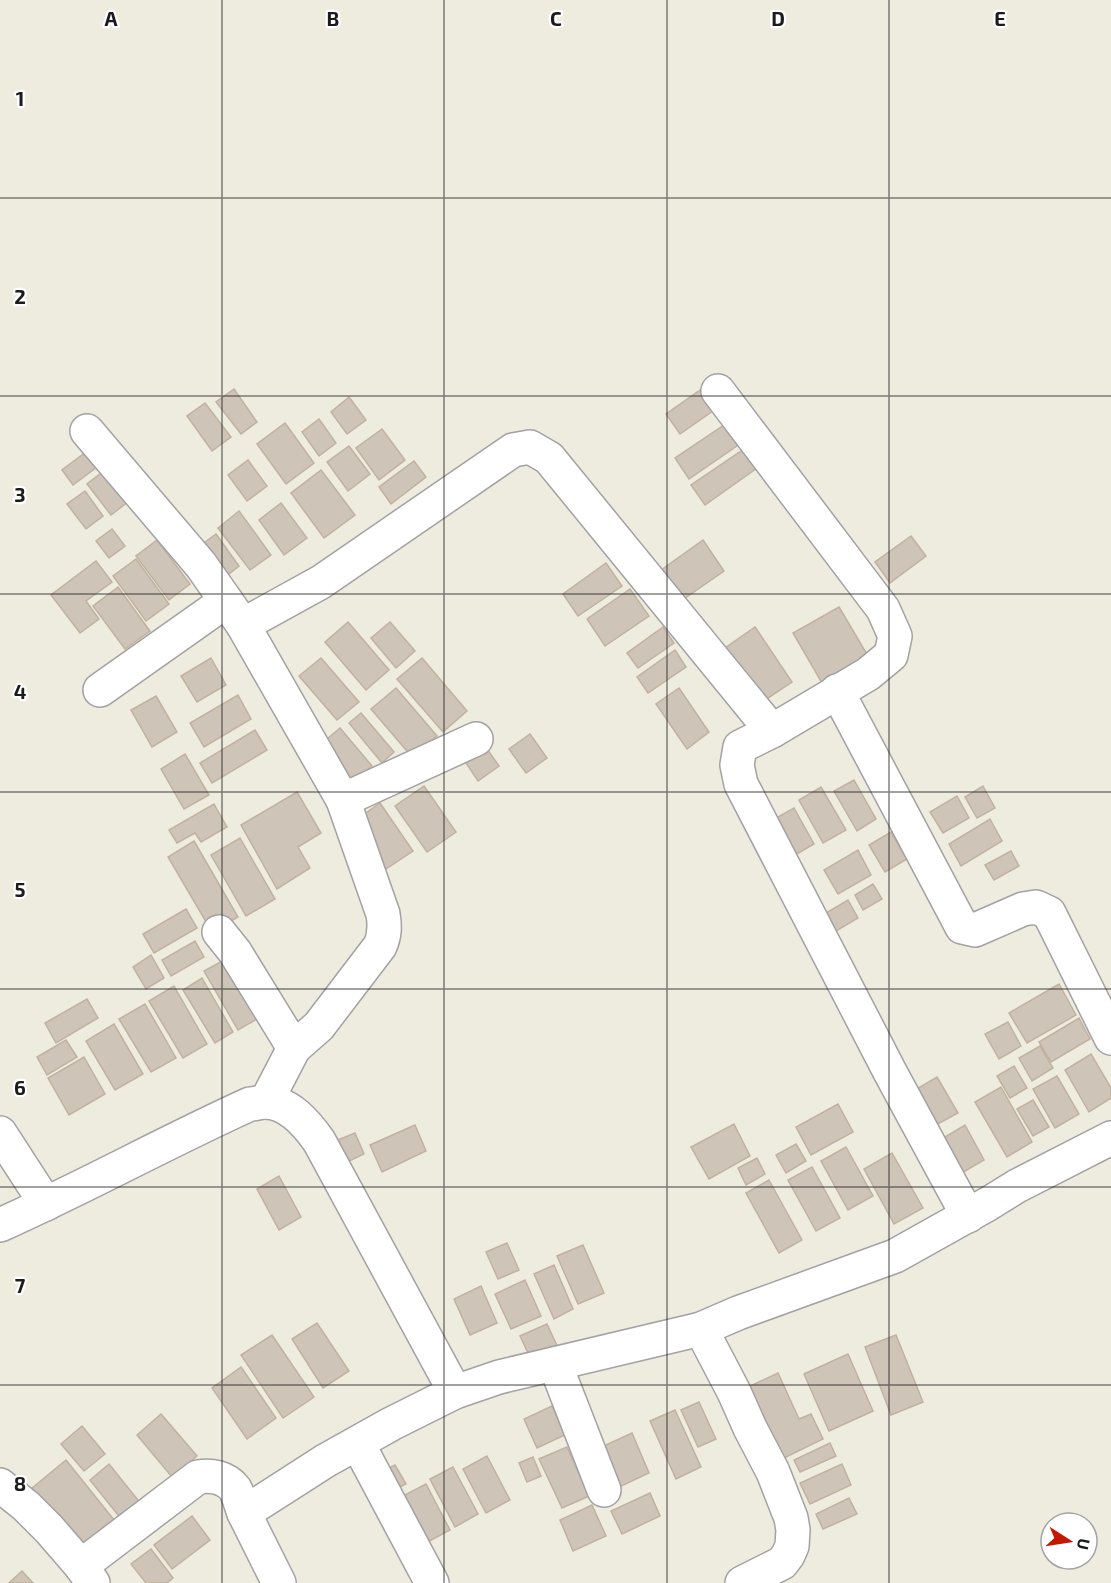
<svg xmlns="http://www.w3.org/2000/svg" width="1111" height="1583" viewBox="0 0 1111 1583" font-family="'Exo 2',sans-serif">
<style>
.building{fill:#cec4b8;stroke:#c1b2a0;stroke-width:1.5}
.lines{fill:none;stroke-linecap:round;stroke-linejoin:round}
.minor-casing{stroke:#a2a2a2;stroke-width:36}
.minor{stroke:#fff;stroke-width:33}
.grid{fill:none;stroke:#1b1b1b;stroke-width:1.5;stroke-opacity:0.55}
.grid-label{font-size:20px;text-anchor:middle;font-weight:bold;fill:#1b1b1b;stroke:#fff;stroke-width:4.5;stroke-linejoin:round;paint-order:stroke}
</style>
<rect width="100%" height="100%" fill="#eeebdf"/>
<!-- building -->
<g class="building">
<polygon points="703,388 717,408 680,434 666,414"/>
<polygon points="234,389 257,422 241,434 216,402"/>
<polygon points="349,397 366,420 347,434 331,412"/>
<polygon points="205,403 231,437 212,451 187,416"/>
<polygon points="319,419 336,443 319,456 302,432"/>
<polygon points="285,423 314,463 286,484 257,444"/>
<polygon points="727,423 741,443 689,479 675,458"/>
<polygon points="382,429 405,460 379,480 356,448"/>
<polygon points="349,446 370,474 348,491 327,462"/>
<polygon points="90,449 101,464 73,485 62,470"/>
<polygon points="744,449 757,468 705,505 691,485"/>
<polygon points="248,460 267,486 247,501 228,475"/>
<polygon points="414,461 426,477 391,504 379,487"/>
<polygon points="105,470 129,501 111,515 87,484"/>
<polygon points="321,470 355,515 324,538 291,493"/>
<polygon points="85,491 103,516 86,529 67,504"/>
<polygon points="281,503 307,538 284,555 259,520"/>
<polygon points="239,511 271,555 250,570 218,528"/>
<polygon points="112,529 125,546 109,558 96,541"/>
<polygon points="216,534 239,566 220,581 196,549"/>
<polygon points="911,536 926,556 890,583 875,562"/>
<polygon points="157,540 190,584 169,600 136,556"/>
<polygon points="703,540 724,571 678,603 657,573"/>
<polygon points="136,559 169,604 146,621 113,576"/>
<polygon points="96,561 112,582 86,601 99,619 80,633 51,595"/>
<polygon points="606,563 622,586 578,616 563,594"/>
<polygon points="118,587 150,631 125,649 93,606"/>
<polygon points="630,589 649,616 605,646 587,619"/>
<polygon points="839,607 868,656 822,683 793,633"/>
<polygon points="348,622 389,670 366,690 325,642"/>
<polygon points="390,622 415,651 396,668 371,638"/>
<polygon points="663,627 674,643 638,668 627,653"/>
<polygon points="755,627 792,682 762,702 725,648"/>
<polygon points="675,650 686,667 648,693 637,677"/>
<polygon points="211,658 226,685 197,702 181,676"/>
<polygon points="321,658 359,702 337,720 299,676"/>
<polygon points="422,658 467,711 443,732 397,679"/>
<polygon points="396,688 437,736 412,757 371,709"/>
<polygon points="679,688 709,732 687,749 656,704"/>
<polygon points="238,695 251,719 204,747 190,723"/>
<polygon points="156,696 177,732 152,747 131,710"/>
<polygon points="361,713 394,752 382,763 349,723"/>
<polygon points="340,728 372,766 353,782 321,744"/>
<polygon points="255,730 267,750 212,783 200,763"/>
<polygon points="530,734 547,758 526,773 509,749"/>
<polygon points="487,749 499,766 478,781 466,763"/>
<polygon points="185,754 209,795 184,809 161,769"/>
<polygon points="854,780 876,819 857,831 834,791"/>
<polygon points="424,786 456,832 427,852 395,806"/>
<polygon points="983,786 995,808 977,818 965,797"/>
<polygon points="821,787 846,830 823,843 799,800"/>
<polygon points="297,792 321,833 298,847 310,868 277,889 241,825"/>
<polygon points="957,796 969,818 943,833 930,812"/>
<polygon points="380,803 413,851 386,869 353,822"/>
<polygon points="214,804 227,827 201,842 195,833 177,843 169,830"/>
<polygon points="794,808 814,844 790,858 769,822"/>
<polygon points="990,819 1002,841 961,866 949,844"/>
<polygon points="891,832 907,859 885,872 869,845"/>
<polygon points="240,838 275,899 246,916 211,855"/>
<polygon points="194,841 238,917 212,932 168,857"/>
<polygon points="858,850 871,875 838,894 824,870"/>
<polygon points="1011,851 1019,866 994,880 985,865"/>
<polygon points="873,884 882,899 863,910 855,895"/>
<polygon points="848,900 858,918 831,934 821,916"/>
<polygon points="186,909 197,928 154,953 143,934"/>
<polygon points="195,941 204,957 171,976 162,960"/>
<polygon points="151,955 164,978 146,989 133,967"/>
<polygon points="224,960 257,1019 238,1030 204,971"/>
<polygon points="202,978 233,1032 215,1043 183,990"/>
<polygon points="1059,984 1076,1015 1027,1043 1009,1013"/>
<polygon points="174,986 207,1044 183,1058 149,1001"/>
<polygon points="87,999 98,1018 56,1043 45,1023"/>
<polygon points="145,1004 176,1058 151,1072 119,1019"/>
<polygon points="1079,1018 1090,1039 1051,1062 1039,1042"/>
<polygon points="1008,1022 1021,1046 999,1059 985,1034"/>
<polygon points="114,1024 143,1074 115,1090 86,1041"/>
<polygon points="66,1040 77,1057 47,1075 37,1057"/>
<polygon points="1040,1046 1053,1068 1032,1081 1019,1058"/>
<polygon points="1091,1054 1111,1088 1111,1098 1089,1112 1065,1070"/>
<polygon points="84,1057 105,1094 69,1115 48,1078"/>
<polygon points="1014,1066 1027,1088 1010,1098 997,1076"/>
<polygon points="1057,1076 1079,1114 1055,1128 1033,1089"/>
<polygon points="937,1077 958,1113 925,1131 905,1096"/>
<polygon points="1001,1087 1032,1142 1007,1157 975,1102"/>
<polygon points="1033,1100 1049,1127 1033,1136 1017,1109"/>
<polygon points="838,1104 853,1132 811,1155 796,1127"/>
<polygon points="734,1124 750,1156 709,1179 691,1147"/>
<polygon points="415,1125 426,1151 382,1172 370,1145"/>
<polygon points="965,1125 984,1160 960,1174 940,1140"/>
<polygon points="355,1133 364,1154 343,1164 333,1142"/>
<polygon points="796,1144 806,1161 786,1173 776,1155"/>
<polygon points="846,1147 873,1196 848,1210 821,1161"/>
<polygon points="892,1153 923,1208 894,1224 864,1169"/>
<polygon points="757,1158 765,1174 746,1185 738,1168"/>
<polygon points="812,1167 840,1218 816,1231 788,1180"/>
<polygon points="279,1176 301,1217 279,1230 257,1189"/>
<polygon points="769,1180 802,1240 779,1253 746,1193"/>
<polygon points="507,1243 519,1270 498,1279 486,1252"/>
<polygon points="583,1245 604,1293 578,1304 557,1256"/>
<polygon points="554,1265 573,1309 554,1319 534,1274"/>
<polygon points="525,1280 541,1316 511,1329 495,1294"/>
<polygon points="481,1286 497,1323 470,1335 454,1299"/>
<polygon points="317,1323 349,1371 323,1388 292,1339"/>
<polygon points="547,1324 561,1354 534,1366 520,1336"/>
<polygon points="272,1335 314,1397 283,1418 241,1355"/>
<polygon points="896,1335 923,1402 891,1415 865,1347"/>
<polygon points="848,1354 873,1411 829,1431 804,1374"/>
<polygon points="241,1367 276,1418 247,1439 212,1388"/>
<polygon points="778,1373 799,1419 811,1414 823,1439 782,1459 748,1387"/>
<polygon points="699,1402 716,1439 698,1447 681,1410"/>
<polygon points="552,1406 565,1435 537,1448 524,1419"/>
<polygon points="675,1410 701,1467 676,1479 650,1421"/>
<polygon points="161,1414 197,1456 172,1477 137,1435"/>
<polygon points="82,1426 105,1454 84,1471 61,1444"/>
<polygon points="632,1433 649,1473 617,1488 599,1448"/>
<polygon points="830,1443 836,1456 800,1472 794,1460"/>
<polygon points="567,1447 589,1496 562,1508 539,1459"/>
<polygon points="487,1456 510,1500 486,1513 463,1469"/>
<polygon points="533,1457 541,1476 527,1482 519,1463"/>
<polygon points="66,1460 114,1520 80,1548 32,1488"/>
<polygon points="109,1464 141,1504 122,1520 90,1480"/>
<polygon points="842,1464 851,1485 810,1504 800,1483"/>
<polygon points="395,1465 406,1484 390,1492 380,1472"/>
<polygon points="453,1467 478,1514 455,1527 430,1479"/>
<polygon points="426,1484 450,1530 424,1544 399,1498"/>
<polygon points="650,1493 660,1516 622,1534 611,1511"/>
<polygon points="849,1498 857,1514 823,1529 816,1514"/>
<polygon points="592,1505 606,1536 573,1551 560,1520"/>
<polygon points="192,1516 210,1540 172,1569 154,1545"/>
<polygon points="151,1549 173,1578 167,1583 146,1583 131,1564"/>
<polygon points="22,1571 33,1583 9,1583"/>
</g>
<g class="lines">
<!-- minor casing -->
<g class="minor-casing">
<g id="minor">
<polyline points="718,391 883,609 895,636 891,655 868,674 772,731 740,747 737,765 741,784 890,1072 968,1216"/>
<polyline points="87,431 201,565 243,625"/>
<polyline points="100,690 226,601"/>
<polyline points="837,691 962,927 975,930 1023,909 1036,907 1049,913 1111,1038"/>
<polyline points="343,800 476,739"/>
<polyline points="219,932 235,952 294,1048"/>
<path d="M266,1102L294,1048L319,1026L380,946C385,935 385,926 383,914L343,800L243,625L321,582L513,450L530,447L549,458L772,731"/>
<polyline points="0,1133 46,1204"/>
<path d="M0,1225C85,1187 166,1142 250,1104C255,1104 260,1102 265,1102C289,1102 307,1124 319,1141L455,1392"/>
<polyline points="701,1329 734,1392 750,1428 773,1472 791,1518 793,1530 792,1546 788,1555 782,1563 742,1583"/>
<polyline points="555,1364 604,1490"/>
<polyline points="358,1444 432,1583"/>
<polyline points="0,1485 26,1506 49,1529 81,1566"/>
<polyline points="244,1513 279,1583"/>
<path d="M93,1583L81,1566L198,1477C211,1475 226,1477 235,1489C239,1496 241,1506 244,1513L325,1461L391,1424L455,1392L499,1377L701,1329L738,1313L895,1256L988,1204L1017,1186L1111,1138"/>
</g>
</g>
<!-- minor -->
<use href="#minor" class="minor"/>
</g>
<!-- grid -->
<path class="grid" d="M222,0V1583M444,0V1583M667,0V1583M889,0V1583M0,198H1111M0,396H1111M0,594H1111M0,792H1111M0,989H1111M0,1187H1111M0,1385H1111"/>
<g class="grid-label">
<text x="111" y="26">A</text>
<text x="333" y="26">B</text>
<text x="556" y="26">C</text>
<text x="778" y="26">D</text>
<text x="1000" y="26">E</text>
<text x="20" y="106">1</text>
<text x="20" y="304">2</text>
<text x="20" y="502">3</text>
<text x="20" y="699">4</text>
<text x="20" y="897">5</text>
<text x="20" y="1095">6</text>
<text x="20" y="1293">7</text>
<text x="20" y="1491">8</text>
</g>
<!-- north arrow -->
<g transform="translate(1069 1541) rotate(102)"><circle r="28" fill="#ffffff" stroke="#a4a4a4" stroke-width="1.5"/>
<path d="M0-4.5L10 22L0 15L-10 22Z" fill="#c61500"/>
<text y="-9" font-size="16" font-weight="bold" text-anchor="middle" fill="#1b1b1b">U</text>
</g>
</svg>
